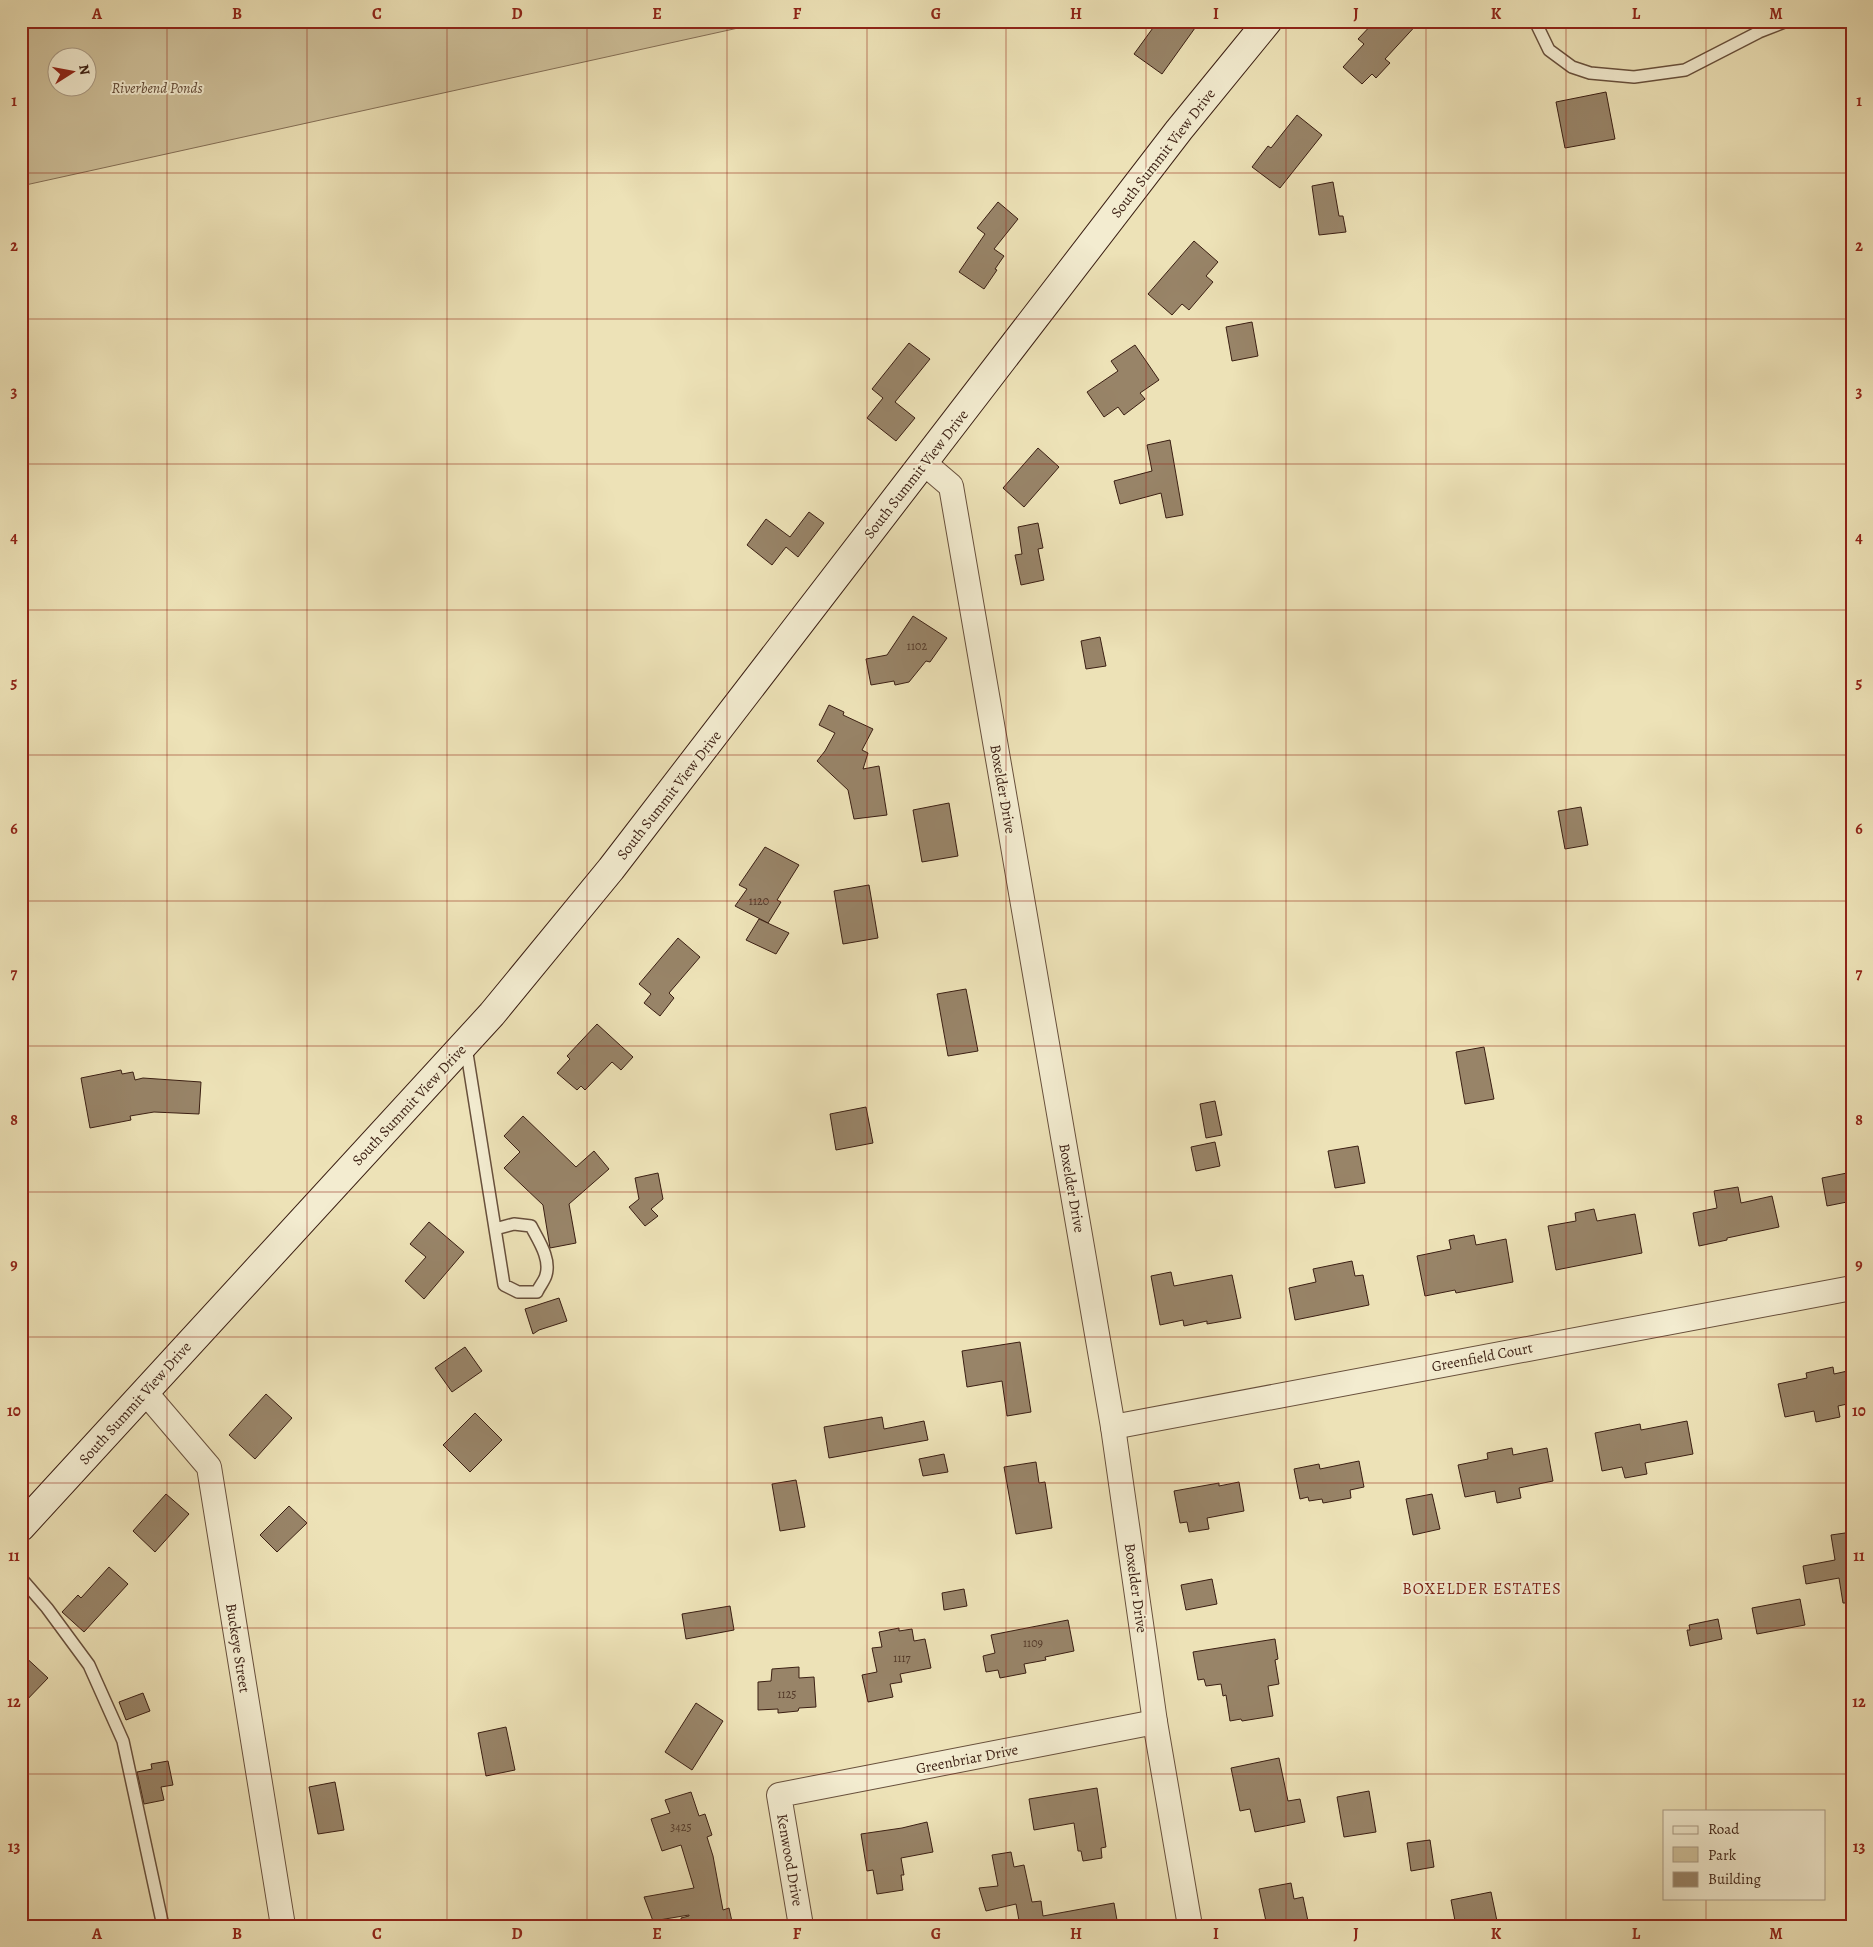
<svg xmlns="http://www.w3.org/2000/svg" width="1873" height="1947" viewBox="0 0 1873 1947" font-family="Alegreya,serif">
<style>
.green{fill:#cfc19b;stroke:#857057;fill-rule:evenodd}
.building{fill:#988468;stroke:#3b1f13}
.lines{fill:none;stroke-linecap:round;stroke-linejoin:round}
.lane-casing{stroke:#68503c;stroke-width:14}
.street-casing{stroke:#68503c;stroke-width:26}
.secondary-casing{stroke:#3b1f13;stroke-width:30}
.lane{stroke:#f3ecd0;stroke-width:11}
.street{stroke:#f3ecd0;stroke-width:24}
.secondary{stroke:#f3ecd0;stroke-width:28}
.grid{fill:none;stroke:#8f2418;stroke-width:1;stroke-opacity:0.55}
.labels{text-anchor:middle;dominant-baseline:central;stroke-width:4;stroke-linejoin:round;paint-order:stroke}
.number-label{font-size:12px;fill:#523828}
.park-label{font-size:15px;font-style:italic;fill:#604835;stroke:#f3ecd0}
.street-label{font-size:15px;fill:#3b1f13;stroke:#f3ecd0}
.neighbourhood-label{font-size:16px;letter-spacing:1px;fill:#7a1f14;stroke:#f3ecd0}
.neatline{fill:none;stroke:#8f2418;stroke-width:2}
.grid-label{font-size:16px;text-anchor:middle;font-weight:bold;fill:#8f2418}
</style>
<rect width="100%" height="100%" fill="#ede2b7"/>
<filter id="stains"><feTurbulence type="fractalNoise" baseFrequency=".004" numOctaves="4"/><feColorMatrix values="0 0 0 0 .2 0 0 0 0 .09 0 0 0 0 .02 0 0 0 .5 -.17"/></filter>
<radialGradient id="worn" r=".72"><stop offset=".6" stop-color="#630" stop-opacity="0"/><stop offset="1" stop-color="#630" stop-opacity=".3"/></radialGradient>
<!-- green -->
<path class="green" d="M21,21H770L21,186ZM58,58H88V88H58Z"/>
<!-- building -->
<g class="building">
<polygon points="1158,21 1200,21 1162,74 1134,54"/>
<polygon points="1375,21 1420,21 1385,59 1390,63 1376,78 1372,74 1362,84 1343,67 1364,44 1358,39"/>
<polygon points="1606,92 1615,139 1565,148 1556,102"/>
<polygon points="1297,115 1322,135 1280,188 1252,167 1268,146 1271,148"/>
<polygon points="1333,182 1339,216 1343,216 1346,232 1319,235 1312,186"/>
<polygon points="998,202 1018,219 994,249 1004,256 995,269 997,270 984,289 959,272 985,234 977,228"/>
<polygon points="1194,241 1218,262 1206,276 1213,282 1189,310 1182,304 1172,315 1148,294"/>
<polygon points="1252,322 1258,356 1232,361 1226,327"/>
<polygon points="909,343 930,359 895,402 915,418 896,441 867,418 883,398 872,389"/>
<polygon points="1135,345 1159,380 1140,393 1145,399 1124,415 1118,407 1104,417 1087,392 1118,371 1111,361"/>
<polygon points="1170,440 1183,515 1166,518 1161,493 1120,504 1114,481 1152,471 1147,445"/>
<polygon points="1038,448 1059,467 1024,507 1003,488"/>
<polygon points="809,512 824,523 798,557 786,547 772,565 747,545 766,519 790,537"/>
<polygon points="1038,523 1043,548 1038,549 1044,580 1021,585 1015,555 1022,554 1018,527"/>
<polygon points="913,616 947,638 930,662 926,661 909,682 895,685 894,681 871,685 866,659 887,655"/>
<polygon points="1100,637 1106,666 1086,669 1081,641"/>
<polygon points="829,705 844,712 843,715 873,729 862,750 868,753 863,769 879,766 887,815 854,819 848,790 817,761 825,751 835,733 819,725"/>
<polygon points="949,803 958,856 922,862 913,810"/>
<polygon points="1581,807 1588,845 1565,849 1558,811"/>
<polygon points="765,847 799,865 777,900 781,902 768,923 735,906 747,889 739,885"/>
<polygon points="869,885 878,938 843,944 834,891"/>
<polygon points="759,919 789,933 776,954 746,940"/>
<polygon points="678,938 700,957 669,993 674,998 660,1016 644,1003 651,994 639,984"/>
<polygon points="966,989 978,1051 948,1056 937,994"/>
<polygon points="597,1024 633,1057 621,1070 612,1062 585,1090 581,1086 577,1090 557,1073 570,1059 567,1056"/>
<polygon points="1484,1047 1494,1099 1465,1104 1456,1052"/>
<polygon points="121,1070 122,1074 133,1072 135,1080 143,1078 201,1082 199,1114 154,1112 130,1116 131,1120 90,1128 81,1078"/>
<polygon points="1215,1101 1222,1135 1206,1138 1200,1104"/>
<polygon points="866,1107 873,1143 836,1150 830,1114"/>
<polygon points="523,1116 576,1167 594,1151 609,1169 569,1204 576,1243 550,1248 543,1205 504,1168 520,1152 504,1136"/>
<polygon points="1215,1142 1220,1166 1196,1171 1191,1147"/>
<polygon points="1358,1146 1365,1183 1335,1188 1328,1151"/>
<polygon points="1852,1172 1852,1201 1827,1206 1822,1178"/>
<polygon points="658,1173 663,1199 651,1209 658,1216 645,1226 629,1207 639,1199 635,1178"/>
<polygon points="1738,1187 1741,1203 1772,1196 1779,1227 1727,1238 1727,1240 1699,1246 1693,1213 1717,1208 1714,1191"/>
<polygon points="1594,1209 1597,1221 1635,1214 1642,1253 1556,1270 1548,1226 1576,1221 1575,1213"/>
<polygon points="429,1222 464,1252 424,1299 405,1281 426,1257 410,1244"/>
<polygon points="1474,1235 1476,1245 1506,1239 1513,1282 1456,1293 1455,1290 1425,1296 1417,1256 1451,1249 1449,1240"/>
<polygon points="1352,1261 1355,1276 1363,1275 1369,1305 1295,1320 1289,1288 1316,1282 1313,1269"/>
<polygon points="1171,1272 1174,1286 1232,1275 1241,1318 1207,1324 1207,1321 1184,1326 1183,1320 1160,1325 1151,1276"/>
<polygon points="559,1298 567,1321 539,1330 533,1334 525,1309"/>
<polygon points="1020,1342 1031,1412 1007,1416 1002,1381 967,1387 962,1351"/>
<polygon points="465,1347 482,1371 452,1392 435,1368"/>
<polygon points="1833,1367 1834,1374 1852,1370 1852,1403 1838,1406 1840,1417 1816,1422 1814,1411 1785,1417 1778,1384 1807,1378 1806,1373"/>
<polygon points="266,1394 292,1418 255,1459 229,1435"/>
<polygon points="475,1413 502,1440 470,1472 443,1445"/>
<polygon points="882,1417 884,1429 924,1421 928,1440 829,1458 824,1427"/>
<polygon points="1687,1421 1693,1454 1645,1463 1647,1474 1625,1478 1622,1467 1602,1471 1595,1433 1640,1424 1641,1430"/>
<polygon points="1512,1448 1513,1455 1547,1448 1553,1481 1519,1488 1521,1498 1497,1503 1495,1491 1465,1497 1458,1465 1488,1459 1487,1453"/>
<polygon points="944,1454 948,1472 923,1476 919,1459"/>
<polygon points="1359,1461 1364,1487 1350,1490 1351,1498 1323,1503 1322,1499 1309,1501 1308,1497 1300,1499 1294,1469 1319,1464 1320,1469"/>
<polygon points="1036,1462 1039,1483 1045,1482 1052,1528 1016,1534 1004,1467"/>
<polygon points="796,1480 805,1527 780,1531 772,1484"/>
<polygon points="1239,1482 1244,1511 1207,1518 1209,1529 1189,1532 1187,1522 1180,1523 1174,1491 1219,1483 1219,1486"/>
<polygon points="166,1494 189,1514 155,1552 133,1531"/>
<polygon points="1432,1494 1440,1529 1413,1535 1406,1499"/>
<polygon points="289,1506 307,1523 277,1552 260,1535"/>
<polygon points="1852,1532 1852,1603 1843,1603 1839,1578 1806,1584 1803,1566 1835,1560 1831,1535"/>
<polygon points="109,1567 128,1584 84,1632 62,1612 78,1595 81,1598"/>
<polygon points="1212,1579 1217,1604 1186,1610 1181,1585"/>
<polygon points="964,1589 967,1606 944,1610 942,1593"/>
<polygon points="1800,1599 1805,1625 1757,1634 1752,1608"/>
<polygon points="730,1606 734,1630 686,1639 682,1614"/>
<polygon points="1718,1619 1722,1639 1690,1646 1687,1630 1690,1630 1689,1625"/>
<polygon points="1068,1620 1074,1651 1045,1657 1046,1660 1024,1664 1026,1673 1000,1678 998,1670 986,1672 983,1656 995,1653 991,1635"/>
<polygon points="899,1628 899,1631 912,1629 914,1641 925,1639 931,1668 900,1674 902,1682 890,1684 893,1697 868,1702 862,1675 877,1672 872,1648 882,1647 879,1632"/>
<polygon points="1275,1639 1278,1659 1275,1660 1279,1684 1268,1686 1273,1716 1242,1721 1241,1719 1230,1721 1226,1695 1223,1696 1221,1684 1206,1686 1204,1679 1198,1680 1193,1652"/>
<polygon points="21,1653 48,1678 21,1706"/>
<polygon points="799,1667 799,1678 814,1677 816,1707 799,1708 798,1711 778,1713 778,1709 758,1710 758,1682 771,1681 772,1669"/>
<polygon points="143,1693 150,1711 126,1720 119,1702"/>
<polygon points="696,1703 723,1721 692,1770 665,1752"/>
<polygon points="506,1727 515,1770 486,1776 478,1733"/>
<polygon points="1279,1758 1288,1801 1300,1799 1305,1822 1255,1832 1250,1809 1240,1811 1231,1768"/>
<polygon points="168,1761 173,1785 161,1787 164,1800 144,1804 137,1772 152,1769 151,1764"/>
<polygon points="335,1782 344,1830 318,1834 309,1787"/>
<polygon points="1097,1788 1106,1847 1101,1848 1102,1858 1083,1861 1081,1851 1078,1851 1074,1823 1034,1830 1029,1799"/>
<polygon points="1369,1791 1376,1832 1344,1837 1337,1797"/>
<polygon points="691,1792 699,1816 705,1814 712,1835 707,1837 713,1856 723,1910 729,1908 733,1926 682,1926 681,1918 689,1916 689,1915 653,1921 644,1897 694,1888 681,1845 662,1851 651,1819 670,1813 665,1800"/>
<polygon points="927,1822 933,1852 901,1858 904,1875 901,1875 903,1890 877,1894 873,1870 867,1871 861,1834 902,1828"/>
<polygon points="1430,1840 1434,1867 1411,1871 1407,1843"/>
<polygon points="1011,1852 1014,1867 1024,1865 1032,1902 1041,1901 1043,1916 1114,1903 1118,1926 1020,1926 1016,1904 986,1911 979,1888 998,1886 992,1855"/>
<polygon points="1291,1883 1294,1899 1303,1897 1309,1926 1267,1926 1259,1889"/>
<polygon points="1491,1892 1498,1926 1456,1926 1451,1900"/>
</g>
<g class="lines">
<!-- lane casing -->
<g class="lane-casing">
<g id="lane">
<polyline points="1535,21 1549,50 1572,67 1590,73 1634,77 1685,70 1759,32 1787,21"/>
<path d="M466,1047L504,1285L518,1292H537C539,1287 545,1280 546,1275C551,1258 538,1240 531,1226L514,1224L495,1229"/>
<polyline points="21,1578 47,1608 89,1665 123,1741 163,1926"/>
</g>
</g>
<!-- street casing -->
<g class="street-casing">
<g id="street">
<polyline points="924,463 951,486 1113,1427 1155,1722 1190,1926"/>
<polyline points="145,1392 209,1467 283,1926"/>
<polyline points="1113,1427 1852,1288"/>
<polyline points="801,1926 779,1795 1155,1722"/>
</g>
</g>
<!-- secondary casing -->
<g class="secondary-casing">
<polyline id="secondary" points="21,1527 492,1014 611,869 1179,130 1268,21"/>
</g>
<!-- lane -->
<use href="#lane" class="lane"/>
<!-- street -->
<use href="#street" class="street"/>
<!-- secondary -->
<use href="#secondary" class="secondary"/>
</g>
<!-- grid -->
<path class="grid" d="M167,21V1926M307,21V1926M447,21V1926M587,21V1926M727,21V1926M867,21V1926M1006,21V1926M1146,21V1926M1286,21V1926M1426,21V1926M1566,21V1926M1706,21V1811M21,173H1852M21,319H1852M21,464H1852M21,610H1852M21,755H1852M21,901H1852M21,1046H1852M21,1192H1852M21,1337H1852M21,1483H1852M21,1628H1852M21,1774H1852M1706,1898V1926"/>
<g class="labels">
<!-- number labels -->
<g class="number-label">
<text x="917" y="646">1102</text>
<text x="759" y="901">1120</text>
<text x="1033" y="1643">1109</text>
<text x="902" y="1658">1117</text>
<text x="787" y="1694">1125</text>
<text x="681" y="1827">3425</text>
</g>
<!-- park labels -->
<g class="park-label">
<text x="157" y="88">Riverbend Ponds</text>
</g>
<!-- street labels -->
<g class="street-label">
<text transform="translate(1163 153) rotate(-52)">South Summit View Drive</text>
<text transform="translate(916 474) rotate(-52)">South Summit View Drive</text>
<text transform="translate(1003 789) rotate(80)">Boxelder Drive</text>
<text transform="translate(669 795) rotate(-52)">South Summit View Drive</text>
<text transform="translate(409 1105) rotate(-47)">South Summit View Drive</text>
<text transform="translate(1072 1188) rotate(80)">Boxelder Drive</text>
<text transform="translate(1482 1357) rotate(-11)">Greenfield Court</text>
<text transform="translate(135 1403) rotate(-48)">South Summit View Drive</text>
<text transform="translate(1136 1588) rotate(82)">Boxelder Drive</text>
<text transform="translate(238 1648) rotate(81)">Buckeye Street</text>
<text transform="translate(967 1759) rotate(-11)">Greenbriar Drive</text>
<text transform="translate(790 1860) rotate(80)">Kenwood Drive</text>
</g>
<!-- neighbourhood labels -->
<g class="neighbourhood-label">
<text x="1482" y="1589">BOXELDER ESTATES</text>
</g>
</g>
<!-- margin -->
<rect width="1873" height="1947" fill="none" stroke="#ede2b7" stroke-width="55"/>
<!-- legend -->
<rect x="1663" y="1810" width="162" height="90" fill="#f3ecd0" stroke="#a99a84"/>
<rect x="1673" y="1826" width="25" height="8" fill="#f3ecd0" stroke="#a99a84"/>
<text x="1708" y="1834" font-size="15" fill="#3b1f13">Road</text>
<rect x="1673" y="1847" width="25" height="15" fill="#cfc19b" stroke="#a99a84"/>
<text x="1708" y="1860" font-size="15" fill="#3b1f13">Park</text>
<rect x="1673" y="1872" width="25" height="15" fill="#988468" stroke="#a99a84"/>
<text x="1708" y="1884" font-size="15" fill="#3b1f13">Building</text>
<!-- north arrow -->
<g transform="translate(72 72) rotate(79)"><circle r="24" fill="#f3ecd0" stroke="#a99a84"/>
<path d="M0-4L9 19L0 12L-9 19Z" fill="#8f2418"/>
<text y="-8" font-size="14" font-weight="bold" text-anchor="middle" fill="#3b1f13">N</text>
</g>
<rect x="28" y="28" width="1818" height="1892" class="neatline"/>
<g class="grid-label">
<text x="97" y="19">A</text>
<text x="237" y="19">B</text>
<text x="377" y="19">C</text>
<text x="517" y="19">D</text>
<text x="657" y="19">E</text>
<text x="797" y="19">F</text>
<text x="936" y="19">G</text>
<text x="1076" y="19">H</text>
<text x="1216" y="19">I</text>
<text x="1356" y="19">J</text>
<text x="1496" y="19">K</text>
<text x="1636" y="19">L</text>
<text x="1776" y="19">M</text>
<text x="14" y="106">1</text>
<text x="1859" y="106">1</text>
<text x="14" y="251">2</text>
<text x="1859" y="251">2</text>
<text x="14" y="397">3</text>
<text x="1859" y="397">3</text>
<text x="14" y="543">4</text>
<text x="1859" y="543">4</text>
<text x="14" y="688">5</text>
<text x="1859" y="688">5</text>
<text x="14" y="834">6</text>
<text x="1859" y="834">6</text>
<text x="14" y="979">7</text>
<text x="1859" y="979">7</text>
<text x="14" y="1125">8</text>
<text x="1859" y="1125">8</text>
<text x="14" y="1270">9</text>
<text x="1859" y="1270">9</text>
<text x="14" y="1416">10</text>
<text x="1859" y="1416">10</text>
<text x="14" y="1561">11</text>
<text x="1859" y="1561">11</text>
<text x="14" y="1707">12</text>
<text x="1859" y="1707">12</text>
<text x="14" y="1852">13</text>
<text x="1859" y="1852">13</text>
<text x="97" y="1939">A</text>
<text x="237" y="1939">B</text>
<text x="377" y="1939">C</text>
<text x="517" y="1939">D</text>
<text x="657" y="1939">E</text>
<text x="797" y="1939">F</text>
<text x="936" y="1939">G</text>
<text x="1076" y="1939">H</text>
<text x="1216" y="1939">I</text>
<text x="1356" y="1939">J</text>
<text x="1496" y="1939">K</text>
<text x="1636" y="1939">L</text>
<text x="1776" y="1939">M</text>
</g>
<rect width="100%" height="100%" filter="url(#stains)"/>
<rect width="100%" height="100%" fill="url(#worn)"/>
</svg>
